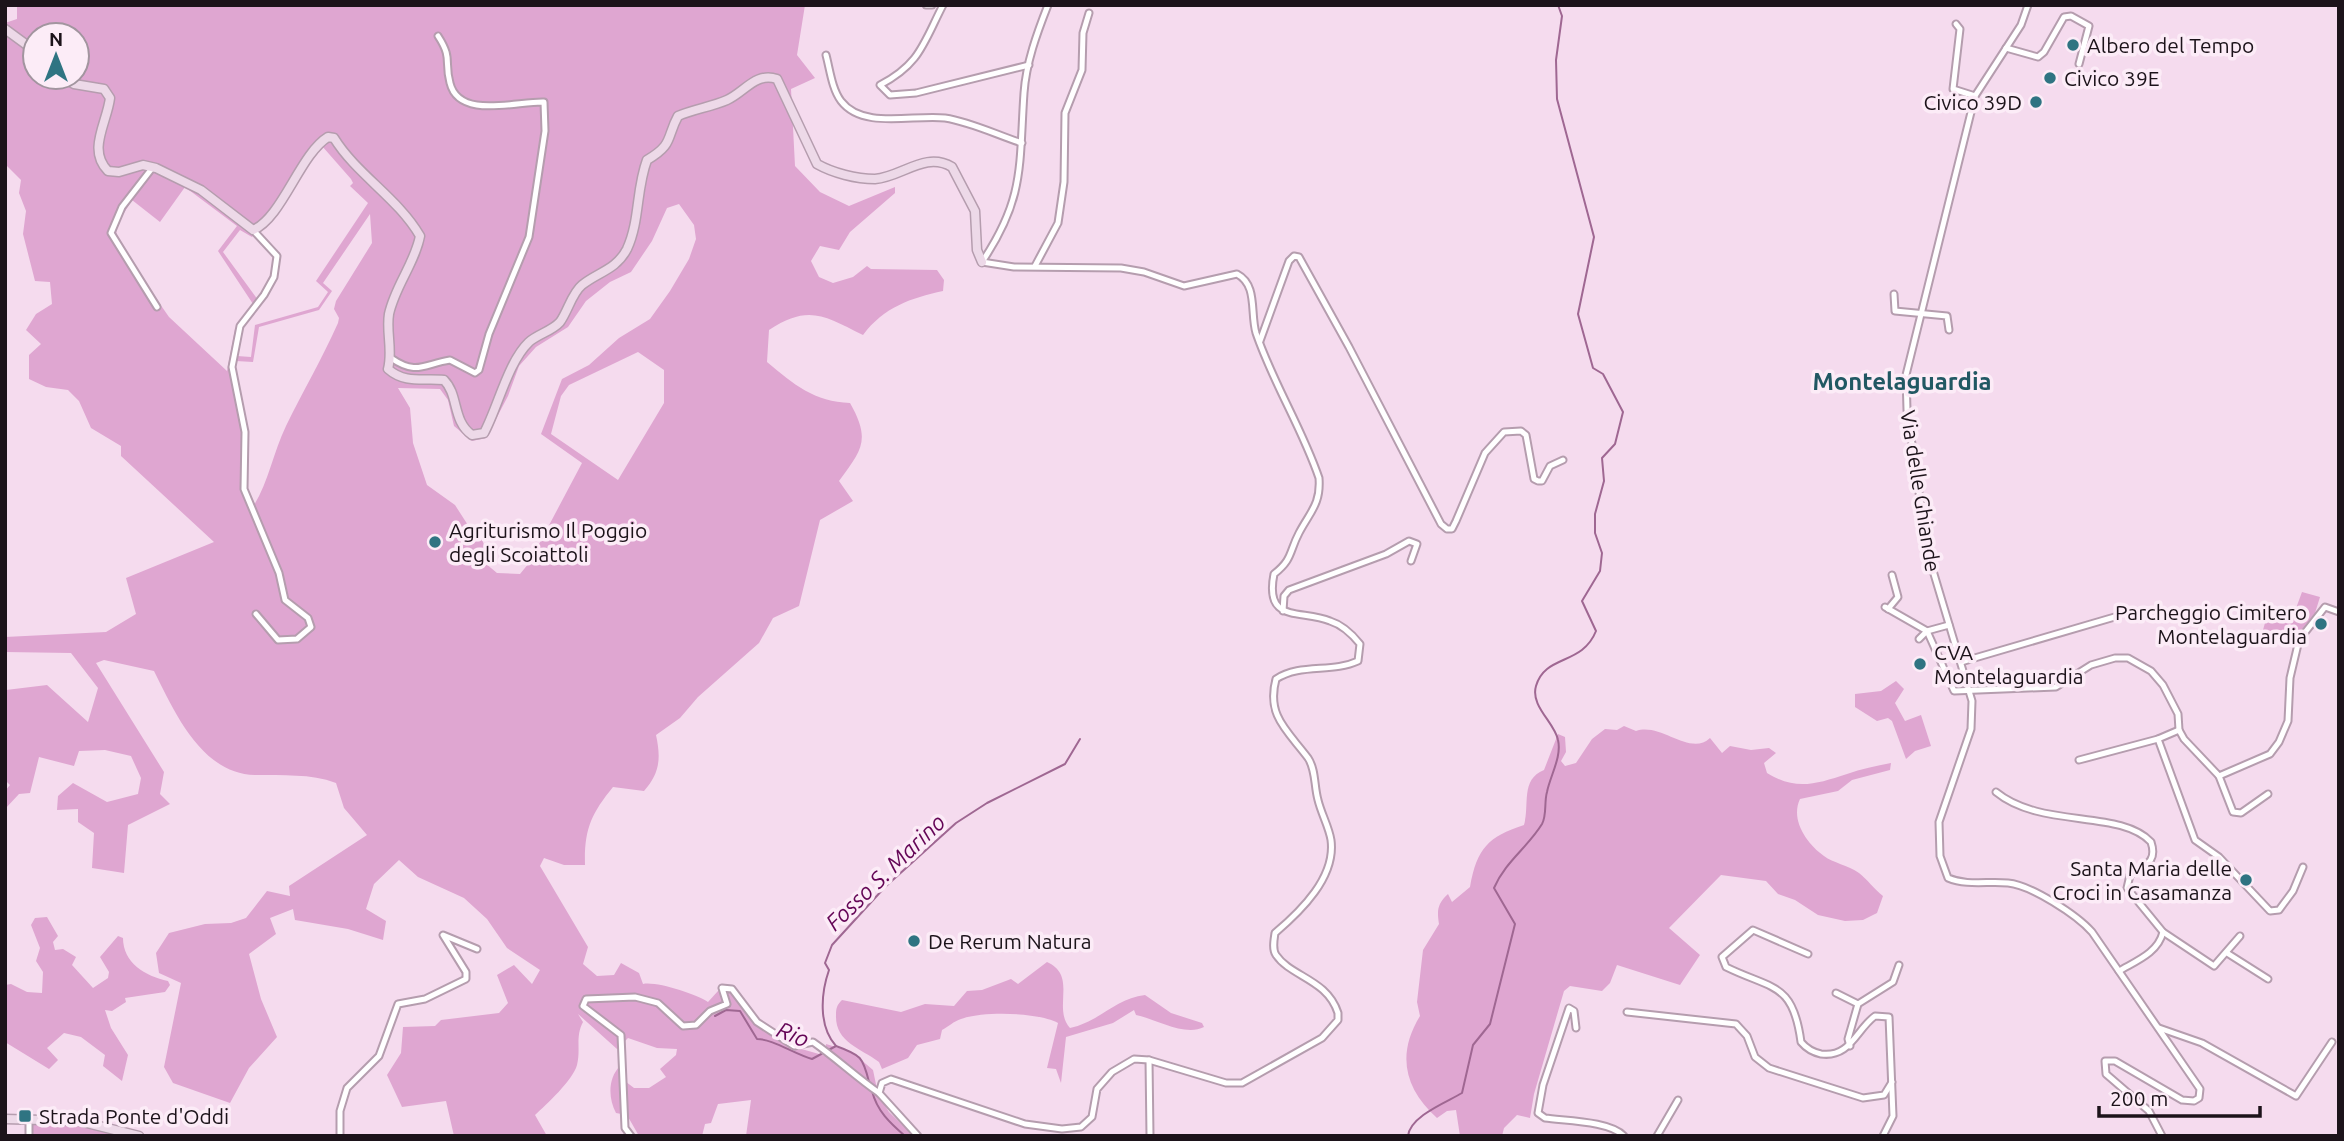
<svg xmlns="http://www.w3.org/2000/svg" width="2344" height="1141" viewBox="0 0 2344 1141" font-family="Ubuntu,sans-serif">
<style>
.green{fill:#dfa6d1;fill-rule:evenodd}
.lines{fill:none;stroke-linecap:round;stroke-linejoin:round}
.stream{stroke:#9f6792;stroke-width:2}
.street-casing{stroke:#b59dae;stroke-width:9}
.secondary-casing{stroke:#b59dae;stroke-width:11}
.street{stroke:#fff;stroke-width:5}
.secondary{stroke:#edd9e8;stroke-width:8}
.poi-dot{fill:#2f7482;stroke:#fcecf7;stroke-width:2.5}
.labels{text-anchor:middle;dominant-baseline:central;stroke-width:7;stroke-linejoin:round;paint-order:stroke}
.poi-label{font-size:21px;fill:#1c131a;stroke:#fcecf7;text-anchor:start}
.street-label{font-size:21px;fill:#1c131a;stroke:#fcecf7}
.water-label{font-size:23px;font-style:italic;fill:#640556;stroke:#fcecf7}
.quarter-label{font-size:24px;font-weight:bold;fill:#215863;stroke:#fcecf7}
</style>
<rect width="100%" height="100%" fill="#f5dbee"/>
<!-- green -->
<g class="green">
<path d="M17,5H805L797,55L815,78L791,89L795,166L820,192L849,206L895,187V193L850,232L839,250L820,246L811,261L819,277L833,283L853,277L867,266L871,269L937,270L944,280L943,291C911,298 884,307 863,335C824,316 809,304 769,330L767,362C793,384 815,402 850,403C871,440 862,450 839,481L853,501L820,520L799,606L773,618L759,643L698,697L680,718L656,735C661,758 660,773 644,791L613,787C591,814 584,830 585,865H564L544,858L540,866L588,947L583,964L597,976L614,975L621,963L639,973L643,984C656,981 696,994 708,1002L718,991H729L754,1020L791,1046L826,1056V1044L852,1052L873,1070L878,1094L889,1112L914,1136H746L751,1100L718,1104L711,1123L705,1124L702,1136H639L627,1115L616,1113C608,1098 608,1078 620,1066L621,1078L634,1088H649L666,1077L660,1069L676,1055L677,1049L657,1048L628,1038L617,1049L578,1014L583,1022C575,1037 581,1049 577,1065C573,1080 546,1105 535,1115L547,1136H454L446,1101L402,1107L387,1075L401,1053L403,1027L435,1026L441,1020L499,1013L508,1003L497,975L514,965L532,984L540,970L507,948L487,919L464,898L418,877L399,860L374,884L366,909L386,921L383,940L348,929L295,920L293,909L270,918L276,934L249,954L261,999L277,1037L249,1068L230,1103L173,1083L164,1067L181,983L159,973L156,953L169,933L205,924L231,923L246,918L267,891L290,896L289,886L367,835L344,808L336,783C310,773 283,776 255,775C202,774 175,713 154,671L104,660L96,663L164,772L160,794L170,804L128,825L124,873L92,868L94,833L78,822V809L57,810L58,796L73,783L107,802L138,794L141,778L131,756L105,750L79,751L74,766L39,757L30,793L19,794L5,809V791L10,785L5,780L6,690L47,685L88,722L98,688L71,653L5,652V637L106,632L136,614L126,578L214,542L121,456V446L91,428L79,401L68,390L46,387L29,379V355L41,344L26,330L36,314L52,304L50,282L35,281L23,234L26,211L19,193L21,180L5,164V23L17,19ZM35,35H77V77H35ZM322,146L351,179L353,183L350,186L368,203L316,281L328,292L318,307L255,325L251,357L237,356L242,330L261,304L223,252L240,230L252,237ZM185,187L237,226L218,251L253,304L235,329L227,371L169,317L117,242L116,226L132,200L160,222ZM679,204L694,225L696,239L689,259L670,291L650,319L619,338L589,365L562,379L541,434L582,463L529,563L520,574L497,573L485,563L487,553L479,531L473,533L455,505L427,485L413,443L410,408L398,388L440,389L448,400L454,426L472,441L486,438L508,396L519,366L536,347L568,327L586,301L610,282L631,272L652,241L667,208ZM370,214L372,243L336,301L334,309L339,318L338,323C322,359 303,391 286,426C273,453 269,481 253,507L245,481L246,439L234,367L236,361L253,362L259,327L319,310L332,291L323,283ZM638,352L664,370V403L618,480L551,434L561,396L569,385Z"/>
<polygon points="2302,592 2320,597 2315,613 2295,638 2263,630 2270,605 2295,611"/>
<polygon points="1896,681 1904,689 1895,703 1905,721 1921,715 1931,746 1915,751 1906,759 1892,721 1888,718 1877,721 1855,707 1855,694 1881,691"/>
<path d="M1624,726L1636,731C1661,722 1690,757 1710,738L1722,753L1730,746L1751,750L1769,748L1776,753L1764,763L1767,773C1796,791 1816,784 1847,774C1861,769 1876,766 1891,763L1890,770L1852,780L1838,791L1800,799C1790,820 1807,844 1824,856C1833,863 1848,865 1859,873C1867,879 1874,889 1883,896L1877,913L1863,920L1845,921L1818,915L1795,900L1778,894L1766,881L1721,875L1669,928L1700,955L1680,985L1617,965L1610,983L1602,991L1570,986L1564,991L1534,1094L1530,1118L1517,1115L1504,1128L1502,1136H1460L1456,1110L1447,1111L1437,1118C1405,1089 1396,1055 1420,1016L1417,1002L1423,950L1439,924C1437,911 1437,904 1448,894L1452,902L1470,887C1477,848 1488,837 1524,825C1530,804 1520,780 1544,770L1558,734L1565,737L1566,752L1561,761L1565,766L1576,763L1592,739L1605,729L1617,730Z"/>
<path d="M47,917L58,936L53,942L55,950L63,949L76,957L72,965L93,988L108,978L109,972L100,957L118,936L123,938C123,963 145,976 168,981L170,985L165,992L125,998L126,1002L112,1011L105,1010L111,1028L128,1055L122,1081L103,1066L105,1055L81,1037L64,1033L47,1048L58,1060L49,1069L5,1042V985L11,984L27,992L42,993L43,972L36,961L40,948L31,925L35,918Z"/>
<path d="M1047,962C1078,976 1052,1008 1070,1028C1099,1022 1116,998 1145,995L1171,1013L1202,1023L1204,1027C1185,1037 1156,1019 1136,1015L1134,1010L1113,1023L1066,1037L1061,1083L1056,1069L1047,1068L1058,1023C1038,1012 982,1011 961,1019C954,1021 948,1027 942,1030L940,1039L917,1045L908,1058L882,1069L879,1062C860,1048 835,1042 836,1015C836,1008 837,1005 842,1000L901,1012L925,1004L954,1006L967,991L982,990L1011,979L1018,984Z"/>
<polygon points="29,1119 61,1119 139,1136 29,1136"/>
</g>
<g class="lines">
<!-- stream -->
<g class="stream">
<path d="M715,1016L726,1010L740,1011L757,1039C773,1039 794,1054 812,1059L836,1046C861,1055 863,1057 869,1082"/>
<path d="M836,1046C818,1026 821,993 829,970L825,963L832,945L885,887L956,823L987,803L1065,764L1080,739"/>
<path d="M872,1091C877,1111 890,1123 905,1136"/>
<path d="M1408,1136C1410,1116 1447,1102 1462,1093L1473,1045L1490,1024L1515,924L1494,888C1505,862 1528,847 1542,824C1547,815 1544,802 1547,792C1550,776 1562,757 1558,740C1555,723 1530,706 1536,686C1545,654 1582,666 1596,631L1582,601L1600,571L1602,553L1595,533V514L1604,481L1602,458L1615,444L1623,412L1603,374L1593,368L1578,314L1594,237L1557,99L1556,60L1562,16L1558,5"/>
</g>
<!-- street casing -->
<g class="street-casing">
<g id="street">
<polyline points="926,5 932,5"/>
<path d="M943,5C923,44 920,64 880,85L890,95L916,93L1029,65"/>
<path d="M2028,5L2021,25L1975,96L1906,375L1907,410L1928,554L1972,701L1971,729L1939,822L1940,856L1948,878C1967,886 1988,881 2008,883C2031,885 2077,915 2092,932L2200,1089L2199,1098L2194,1101L2182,1100L2115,1061H2105L2106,1074L2149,1111L2162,1136"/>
<polyline points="1956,24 1960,29 1953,89 1975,96"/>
<polyline points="2006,48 2038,57 2044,52 2064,17 2071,16 2089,26 2079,64"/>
<path d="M826,55C830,70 832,89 841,101C863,130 914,114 945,118C971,122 997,135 1022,143"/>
<polyline points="153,167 122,207 111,233 157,307"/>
<polyline points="253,230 277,256 274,277 264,295 240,326 232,367 245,432 244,489 279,573 285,600 308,618 311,627 297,639 278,640 256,614"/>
<polyline points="1035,266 1058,223 1064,182 1065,113 1082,70 1083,33 1089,13"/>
<polyline points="1894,294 1895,311 1947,316 1949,330"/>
<polyline points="1260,341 1289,261 1294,256 1299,257 1349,347 1441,524 1447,529 1452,529 1456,521 1485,453 1504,432 1521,431 1526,435 1534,479 1538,481 1542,481 1550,466 1563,460"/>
<path d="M391,358C417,376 424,364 450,360L475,373L479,370L489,334L529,237L545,131L544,102C517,101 459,120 450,83C444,61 453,59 438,36"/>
<polyline points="1885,607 1927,631 1919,639"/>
<polyline points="1888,609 1898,597 1892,575"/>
<polyline points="1283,611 1284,596 1289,590 1386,554 1409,541 1417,544 1411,561"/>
<polyline points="1949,625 1927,631 1954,691 2056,687 2091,665 2115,658 2128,658 2151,671 2163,685 2178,714 2179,730 2184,739 2219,776 2270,754 2279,742 2288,721 2290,678 2299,640 2325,607 2339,612"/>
<polyline points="1961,662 2118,616"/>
<polyline points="2158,739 2195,840 2219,857 2270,911 2279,910 2293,891 2303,867"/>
<polyline points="2079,760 2158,739 2179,730"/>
<polyline points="2219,776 2233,812 2241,813 2268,794"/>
<path d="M1996,792C2041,829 2120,809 2151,842C2158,863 2144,865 2130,875L2127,888L2163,932C2158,953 2136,961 2119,971"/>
<polyline points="2163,932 2214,966 2240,936"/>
<polyline points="2227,953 2268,979"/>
<path d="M1808,954L1753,930L1722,957L1726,967C1773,990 1793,982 1801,1042C1806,1048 1812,1052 1821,1054C1850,1058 1856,1030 1875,1016L1889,1017L1893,1116L1883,1136"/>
<polyline points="1836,993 1858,1004"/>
<polyline points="1627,1012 1736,1024 1747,1036 1755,1057 1769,1068 1863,1098 1884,1095 1892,1082"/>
<path d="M1576,1028L1574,1011L1569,1008L1543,1085L1538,1113L1545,1118C1566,1121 1610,1121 1624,1136"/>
<polyline points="2159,1028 2202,1043 2296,1096 2332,1042"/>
<polyline points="1850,1046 1848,1039 1858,1004 1893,982 1899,965"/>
<polyline points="1149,1060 1150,1136"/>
<polyline points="29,1136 29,1119"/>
<polyline points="340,1136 340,1111 347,1088 379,1056 398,1004 425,999 466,979 466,972 443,935 477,949"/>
<path d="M631,1136L625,1128L621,1035L583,1006L586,999L635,997L658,1003L683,1026L696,1025L710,1011L727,1004L722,988L732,989L757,1022L794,1046L813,1042C836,1058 856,1077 879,1093"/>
<path d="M918,1136L879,1093L882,1083L891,1079L1025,1124L1062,1129L1081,1127L1092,1117L1097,1089L1112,1072L1134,1059L1149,1060L1226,1083H1242L1322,1038L1338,1020V1013C1327,979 1291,977 1276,955C1272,949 1274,940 1275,933C1301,911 1336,877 1331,840C1329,827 1321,813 1318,800C1314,786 1316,770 1308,758C1288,731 1266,716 1276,679C1300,663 1332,673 1358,661L1360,644C1352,634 1343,625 1330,621C1301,609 1264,624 1274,574C1293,559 1289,552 1299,533C1310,512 1321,504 1319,478C1302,428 1273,383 1256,333C1250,313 1258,285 1237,274L1184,286L1144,272L1121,268L1014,267L982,262C1025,198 1019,166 1024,93C1026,63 1037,33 1048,5"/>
<polyline points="1657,1136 1678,1100"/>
</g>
</g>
<!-- secondary casing -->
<g class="secondary-casing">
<g id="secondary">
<polyline points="5,29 35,51"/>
<path d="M62,77L74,84L104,89L110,98C107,123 87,150 108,171L119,172L143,165L156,168L201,190L253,230C282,218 300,154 328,137L334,138C357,175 398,198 420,236C415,263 395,286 389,314C386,332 393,351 388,369C405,384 423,378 444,380C459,395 452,421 472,435L484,433C498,407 508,362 529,342C538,334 552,331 560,322C568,311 572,293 582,285C598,272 616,270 627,249C640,221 636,189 647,160C674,144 666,138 678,116C694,109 711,107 727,100C745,92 755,72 777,79L817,164C833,173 856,179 875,179C902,177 925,151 952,167L975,211L977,250L982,262"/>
<polyline points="5,1119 79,1121 139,1136"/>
</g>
</g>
<!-- street -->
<use href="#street" class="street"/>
<!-- secondary -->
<use href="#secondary" class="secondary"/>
</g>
<!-- markers -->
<g class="poi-dot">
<circle cx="2073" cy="45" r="7"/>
<circle cx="2050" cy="78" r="7"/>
<circle cx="2036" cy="102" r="7"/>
<circle cx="435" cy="542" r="7"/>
<circle cx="2321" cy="624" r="7"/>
<circle cx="1920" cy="664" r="7"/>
<circle cx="2246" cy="880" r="7"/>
<circle cx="914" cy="941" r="7"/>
<rect x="18" y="1109" width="14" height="14" rx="3.5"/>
</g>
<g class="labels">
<!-- poi labels -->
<g class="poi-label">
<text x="2087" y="45">Albero del Tempo</text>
<text x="2064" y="78">Civico 39E</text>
<text x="2022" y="102" text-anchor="end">Civico 39D</text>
<text x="449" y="530">Agriturismo Il Poggio<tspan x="449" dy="24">degli Scoiattoli</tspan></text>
<text x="2307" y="612" text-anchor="end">Parcheggio Cimitero<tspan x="2307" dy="24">Montelaguardia</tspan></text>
<text x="1934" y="652">CVA<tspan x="1934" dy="24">Montelaguardia</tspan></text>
<text x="2232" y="868" text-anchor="end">Santa Maria delle<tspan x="2232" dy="24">Croci in Casamanza</tspan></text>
<text x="928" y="941">De Rerum Natura</text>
<text x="39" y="1116">Strada Ponte d'Oddi</text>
</g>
<!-- street labels -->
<g class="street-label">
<text transform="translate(1921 491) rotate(81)">Via delle Ghiande</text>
</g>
<!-- water labels -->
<g class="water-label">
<text transform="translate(885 872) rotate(-44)">Fosso S. Marino</text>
<text transform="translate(793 1034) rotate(22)">Rio</text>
</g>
<!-- quarter labels -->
<g class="quarter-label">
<text x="1902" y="381">Montelaguardia</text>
</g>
</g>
<!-- border -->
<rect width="2344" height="1141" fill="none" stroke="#1c131a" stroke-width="14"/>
<!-- north arrow -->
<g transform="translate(56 56)"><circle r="33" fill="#fcecf7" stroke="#a2959f" stroke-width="2"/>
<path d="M0-5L12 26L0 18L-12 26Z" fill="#2f7482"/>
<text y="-10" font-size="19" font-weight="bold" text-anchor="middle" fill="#1c131a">N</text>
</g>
<!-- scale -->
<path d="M2099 1106v10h161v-10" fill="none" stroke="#1c131a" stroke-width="3.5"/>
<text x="2110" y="1106" font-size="21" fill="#1c131a" stroke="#fcecf7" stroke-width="5" paint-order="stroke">200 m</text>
</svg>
